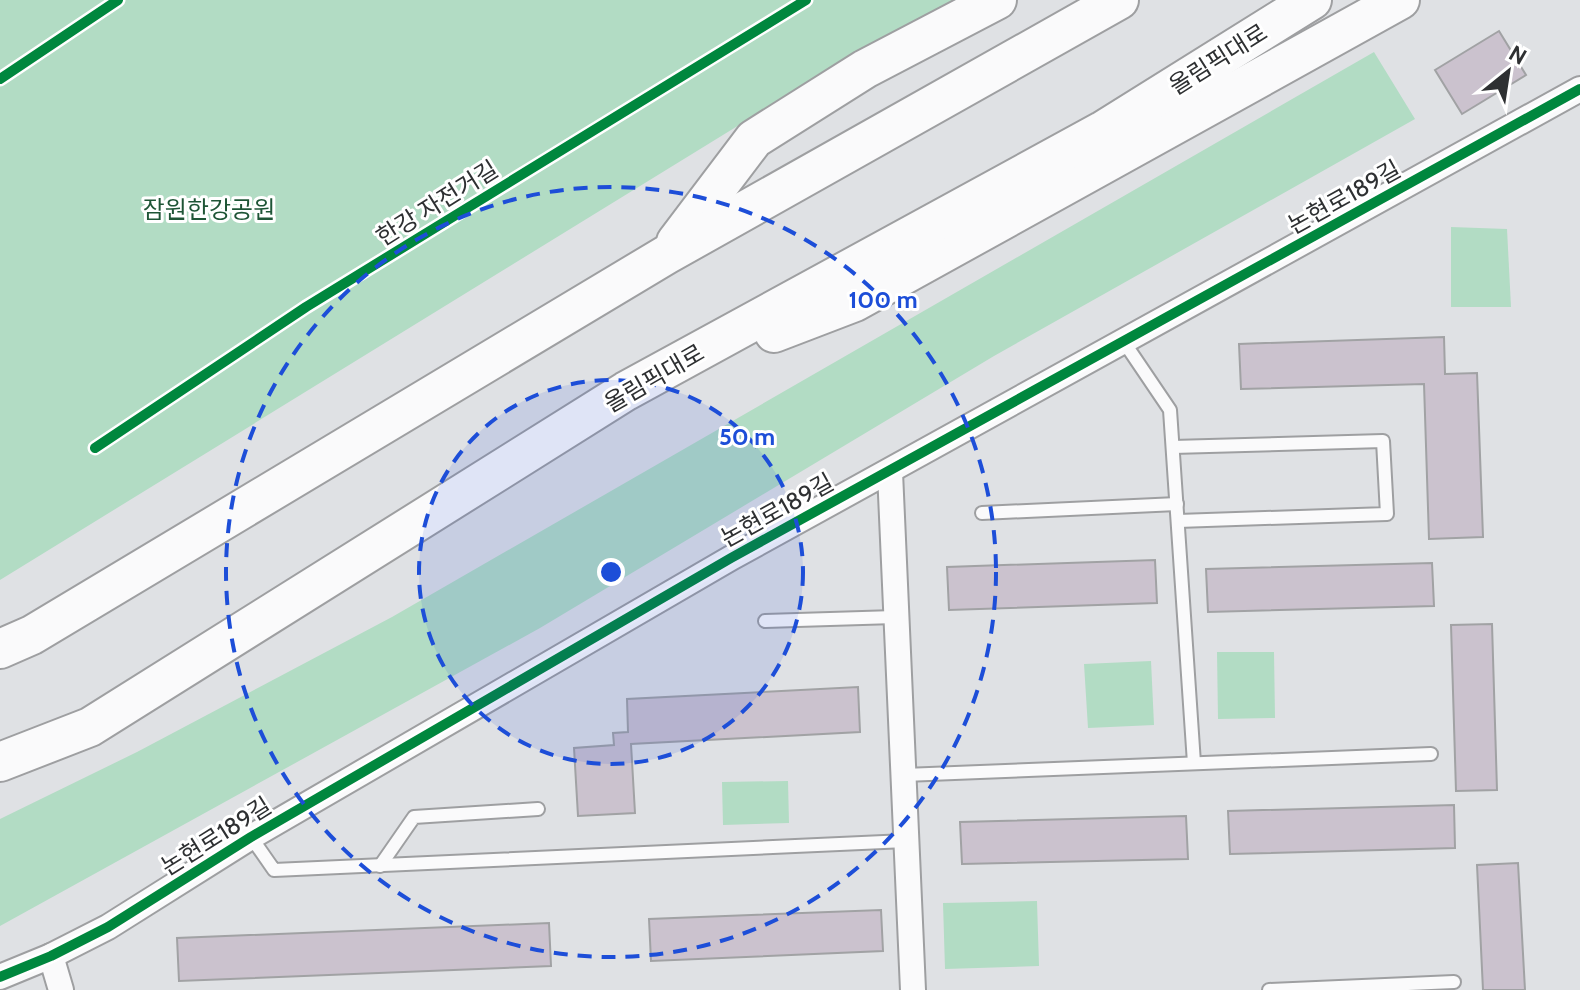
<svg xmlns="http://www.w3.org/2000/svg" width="1580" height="990" viewBox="0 0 1580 990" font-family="Cabin,'Noto Sans KR',sans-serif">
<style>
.green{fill:#b2dcc4}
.building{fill:#cbc2ce;stroke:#a1a2a4;stroke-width:2}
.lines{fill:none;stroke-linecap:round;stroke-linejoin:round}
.service-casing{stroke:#9e9fa1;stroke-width:16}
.minor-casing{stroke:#9e9fa1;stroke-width:28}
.trunk-casing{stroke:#9e9fa1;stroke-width:42}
.service{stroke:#fafafb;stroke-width:12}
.minor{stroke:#fafafb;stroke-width:24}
.trunk{stroke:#fafafb;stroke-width:38}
.cycleway-casing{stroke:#fff;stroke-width:15}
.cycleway{stroke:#00873e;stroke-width:10}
.ring{fill:none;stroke:#1d4ed8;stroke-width:4;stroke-dasharray:14 10}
.labels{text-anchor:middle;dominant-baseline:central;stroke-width:6;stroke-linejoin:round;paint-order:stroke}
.street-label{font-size:24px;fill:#2e3032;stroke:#fff}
.park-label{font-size:24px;fill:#1e5536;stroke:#fff}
.centre{fill:#1d4ed8;stroke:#fff;stroke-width:4}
.ring-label{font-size:24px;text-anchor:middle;font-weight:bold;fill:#1d4ed8;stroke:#fff;stroke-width:6;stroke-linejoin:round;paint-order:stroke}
</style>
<rect width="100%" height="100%" fill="#dfe1e4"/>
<!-- green -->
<g class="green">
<polygon points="0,0 960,0 830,69 0,580"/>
<polygon points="1374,52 1415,119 994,356 540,628 0,926 0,819 137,752 392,617"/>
<polygon points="1451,227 1507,229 1511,307 1451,307"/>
<polygon points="1217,652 1274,652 1275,718 1218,719"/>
<polygon points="1151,661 1154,725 1088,728 1084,664"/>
<polygon points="788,781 789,823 723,825 722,782"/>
<polygon points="1037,901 1039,966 945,969 943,903"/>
</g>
<!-- building -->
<g class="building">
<polygon points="1499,31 1526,75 1462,114 1435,70"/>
<polygon points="1444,337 1445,374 1477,373 1483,537 1429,539 1424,384 1241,389 1239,344"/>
<polygon points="1155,560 1157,603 949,610 947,567"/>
<polygon points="1432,563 1434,606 1208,612 1206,569"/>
<polygon points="1492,624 1497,790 1456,791 1451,625"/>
<polygon points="858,687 860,732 631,744 635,813 578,816 574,748 614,745 613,733 628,732 627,699"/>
<polygon points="1454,805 1455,848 1230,854 1228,811"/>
<polygon points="1186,816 1188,859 962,864 960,822"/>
<polygon points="1518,863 1525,990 1483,990 1477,865"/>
<polygon points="881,910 883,951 651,961 649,919"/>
<polygon points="549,923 551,966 179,981 177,938"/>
</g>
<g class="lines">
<!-- service casing -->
<g class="service-casing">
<g id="service">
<polyline points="1124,342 1170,410 1194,763"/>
<polyline points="1173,447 1383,441 1387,514 1178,521"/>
<polyline points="982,513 1177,504"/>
<polyline points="765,621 895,617"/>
<polyline points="904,775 1431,754"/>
<polyline points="251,837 274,870 906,841"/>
<polyline points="380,866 414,817 538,809"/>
<polyline points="1269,990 1454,982"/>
</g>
</g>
<!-- minor casing -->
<g class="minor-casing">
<g id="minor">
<polyline points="890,472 913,990"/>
<polyline points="51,956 61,990"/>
<polyline points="0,977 51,956 108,927 251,837 731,558 1580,89"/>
</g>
</g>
<!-- trunk casing -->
<g class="trunk-casing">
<g id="trunk">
<polyline points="676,242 754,139 865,69 997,0"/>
<polyline points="774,333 855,302 1400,0"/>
<polyline points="0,649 32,635 666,255 1119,0"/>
<polyline points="0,762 90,727 626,391 1102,131 1312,0"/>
</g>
</g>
<!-- service -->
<use href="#service" class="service"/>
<!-- minor -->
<use href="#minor" class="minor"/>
<!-- trunk -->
<use href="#trunk" class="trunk"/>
<!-- cycleway casing -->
<g class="cycleway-casing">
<g id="cycleway">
<polyline points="0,79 118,0"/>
<polyline points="95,448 306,307 806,0"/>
<polyline points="0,977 51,956 108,927 251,837 731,558 1580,89"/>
</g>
</g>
<!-- cycleway -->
<use href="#cycleway" class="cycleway"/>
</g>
<!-- distance rings -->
<circle cx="611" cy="572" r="192" fill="#1d4ed8" fill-opacity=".12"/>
<g class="ring">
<circle cx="611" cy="572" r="192"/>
<circle cx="611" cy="572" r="385"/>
</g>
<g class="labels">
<!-- street labels -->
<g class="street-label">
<text transform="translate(1218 59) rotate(-32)">올림픽대로</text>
<text transform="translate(1344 197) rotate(-29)">논현로189길</text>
<text transform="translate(437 203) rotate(-32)">한강 자전거길</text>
<text transform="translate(654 378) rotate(-30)">올림픽대로</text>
<text transform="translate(777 510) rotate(-29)">논현로189길</text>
<text transform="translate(216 836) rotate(-32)">논현로189길</text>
</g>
<!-- park labels -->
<g class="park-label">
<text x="209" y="209">잠원한강공원</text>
</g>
</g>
<circle cx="611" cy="572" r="12" class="centre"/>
<g class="ring-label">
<text x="883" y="308">100 m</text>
<text x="747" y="445">50 m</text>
</g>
<!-- north arrow -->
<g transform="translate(1508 72) rotate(30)" stroke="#ffffff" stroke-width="6" paint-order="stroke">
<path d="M0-6L14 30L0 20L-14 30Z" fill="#2e3032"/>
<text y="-12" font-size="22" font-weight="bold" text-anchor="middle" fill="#2e3032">N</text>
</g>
</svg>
